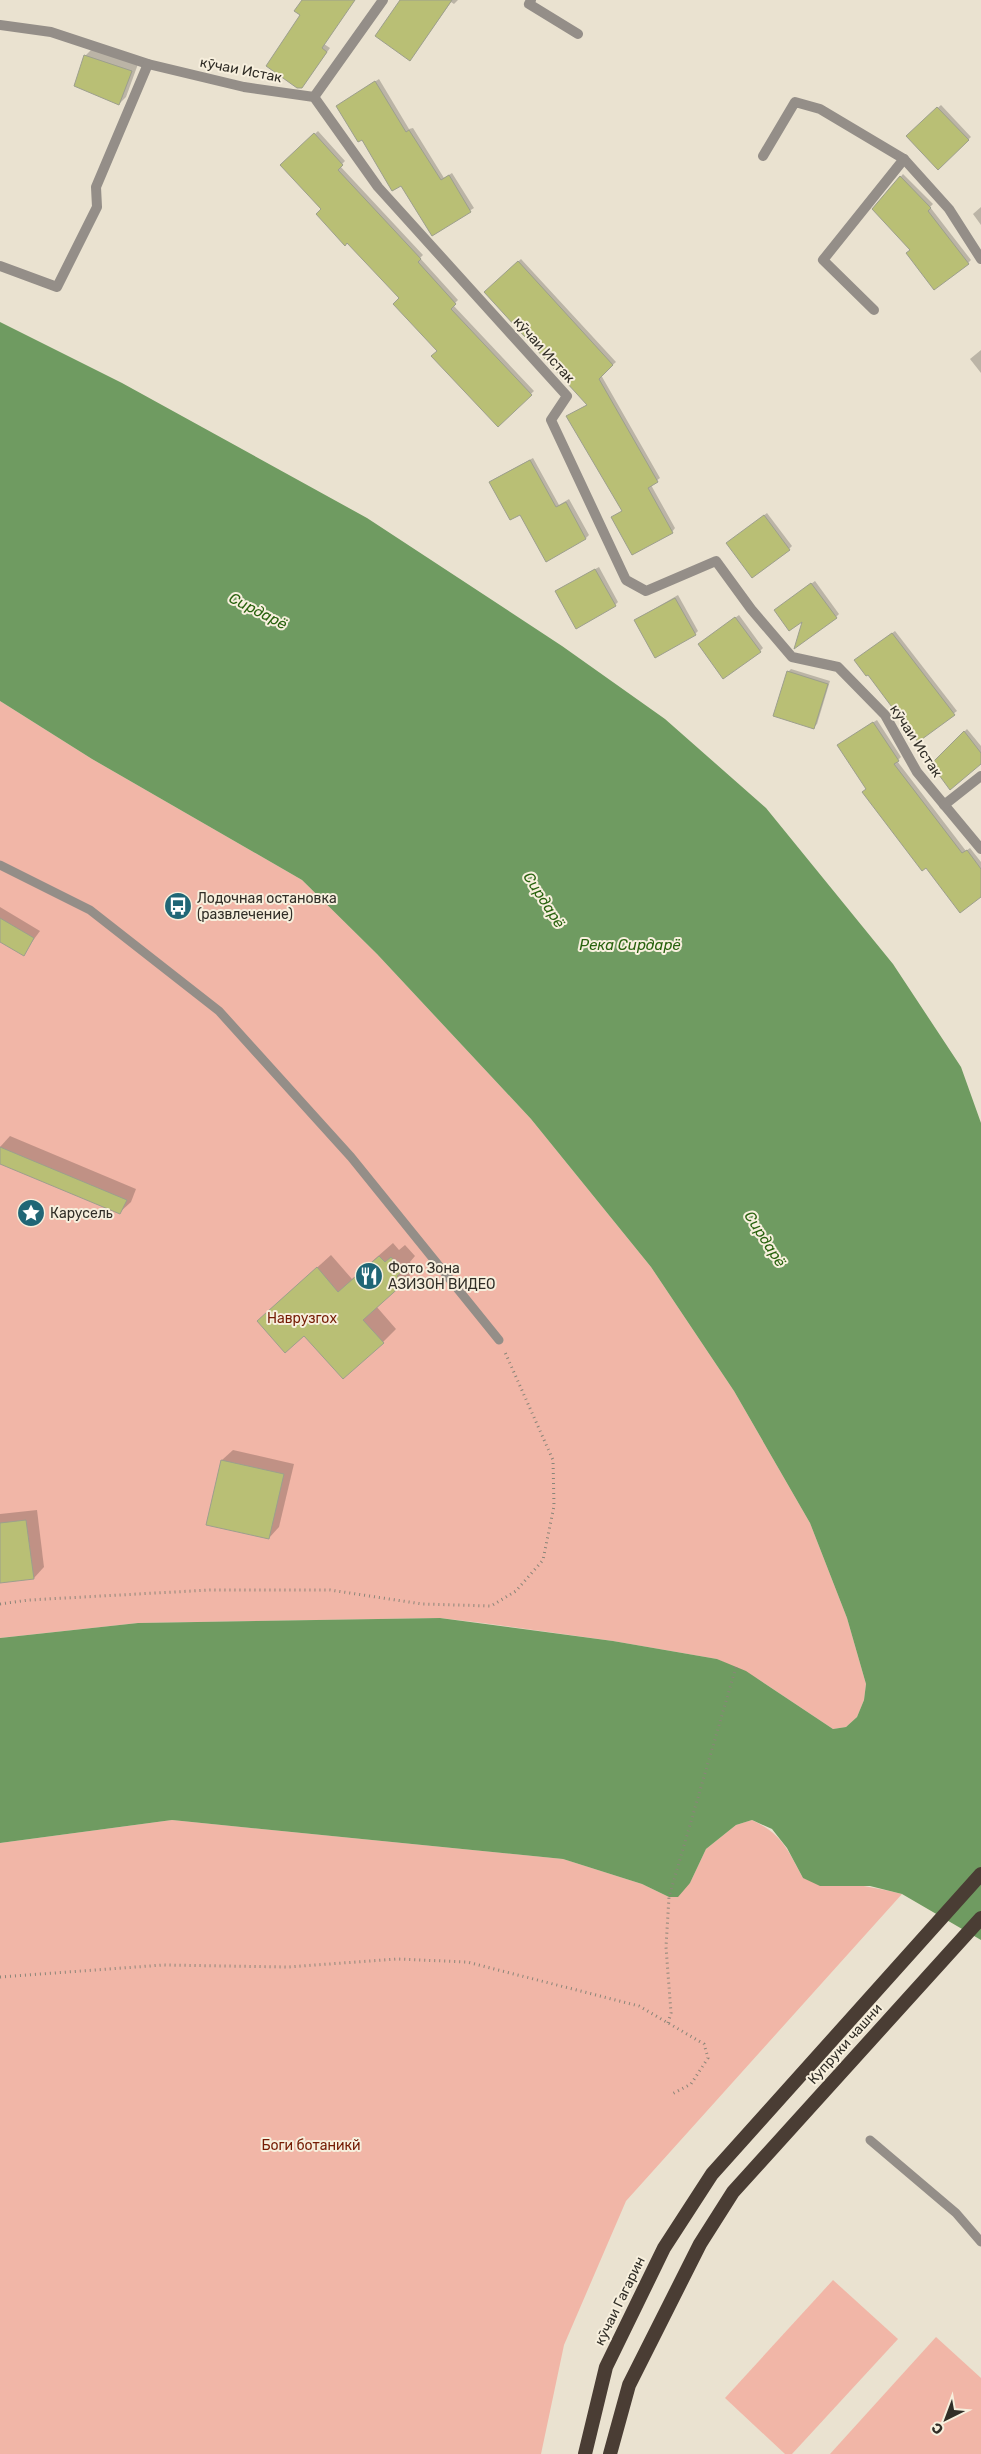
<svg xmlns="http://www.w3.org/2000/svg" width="981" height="2454" viewBox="0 0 981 2454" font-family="Rubik,sans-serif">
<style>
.green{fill:#f1b6a7}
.water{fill:#6f9b61}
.shadow{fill:#0003}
.building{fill:#b9bf75;stroke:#9d9f8d}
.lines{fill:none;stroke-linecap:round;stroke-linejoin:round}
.path{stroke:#8a8578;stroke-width:3;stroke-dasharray:1 4;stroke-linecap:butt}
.service{stroke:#948e88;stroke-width:9}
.minor{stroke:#948e88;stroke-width:10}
.trunk{stroke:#4a3d34;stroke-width:14}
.labels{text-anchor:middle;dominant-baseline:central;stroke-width:4;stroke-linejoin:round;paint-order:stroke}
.street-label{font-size:14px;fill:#312e27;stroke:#f7efdd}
.poi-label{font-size:14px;fill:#312e27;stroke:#f7efdd;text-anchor:start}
.park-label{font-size:14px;fill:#741b03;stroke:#f7efdd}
.water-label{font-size:15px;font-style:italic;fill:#28620e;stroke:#f7efdd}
</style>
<rect width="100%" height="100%" fill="#eae2d0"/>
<!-- green -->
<g class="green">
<polygon points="0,701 92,759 302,880 377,954 531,1119 651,1267 734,1391 810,1523 847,1618 866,1684 864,1700 857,1717 846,1727 833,1729 758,1679 717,1659 613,1641 482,1623 440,1618 138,1623 0,1638"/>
<path d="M172,1820L563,1859L642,1884L669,1897L690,1883L706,1849L736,1825L752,1820C783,1835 787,1849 803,1878C837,1883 869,1885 902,1894L626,2201L564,2345L541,2454H0V1843Z"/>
<polygon points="833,2280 898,2339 792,2454 785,2454 725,2398"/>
<polygon points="936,2337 981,2378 981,2454 830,2454"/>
</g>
<!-- water -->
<polygon class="water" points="0,322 122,383 367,518 562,646 665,719 766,808 893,964 961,1067 981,1123 981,1940 902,1894 870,1886 820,1886 803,1878 787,1848 772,1829 752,1820 736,1825 706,1849 690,1883 678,1897 669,1897 642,1884 563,1859 172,1820 0,1843 0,1638 138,1623 440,1618 613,1641 717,1659 746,1671 833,1729 846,1727 857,1717 864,1700 866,1684 847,1618 810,1523 734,1391 651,1267 531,1119 377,954 302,880 92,759 0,701"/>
<!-- shadow -->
<g class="shadow">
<polygon points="304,0 354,0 324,44 330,48 302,87"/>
<polygon points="401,0 458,0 454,4 451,2 413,56"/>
<polygon points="92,49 138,64 126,97 119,104 85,56"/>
<polygon points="379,79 409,129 413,128 444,178 452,173 474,208 432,234 401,184 337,106"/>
<polygon points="941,105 971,137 938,168 907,136"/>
<polygon points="318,131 345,161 340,166 423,255 420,258 458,300 453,305 534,391 498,425 438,351 400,298 282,165"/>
<polygon points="903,174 933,204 930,207 971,260 968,263 911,249 874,209"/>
<polygon points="981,207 981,225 973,214"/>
<polygon points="521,259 616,362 601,375 660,478 651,485 675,528 672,532 613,517 622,511 571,414 588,404 485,292"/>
<polygon points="981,350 981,373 970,359"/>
<polygon points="533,458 559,505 569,499 589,535 586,538 494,479"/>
<polygon points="767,513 792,546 789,549 731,540"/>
<polygon points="599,567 618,602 615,605 556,591"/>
<polygon points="815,581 839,614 836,617 804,619 778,608"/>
<polygon points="678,595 698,631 695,634 635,620"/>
<polygon points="739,615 763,648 760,651 702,642"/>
<polygon points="895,631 957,711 918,740 859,657"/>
<polygon points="791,669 830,681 817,724 814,727 788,672"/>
<polygon points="877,720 901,757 897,761 966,851 970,848 981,862 981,896 867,789 842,742"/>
<polygon points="967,729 981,746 981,762 932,764"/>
<polygon points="0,907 40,931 23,954 0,941"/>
<polygon points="10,1136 136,1189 131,1202 120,1212 0,1162 0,1147"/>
<polygon points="393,1243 399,1250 405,1245 415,1256 410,1262 416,1270 376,1306 396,1329 383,1342 304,1334 258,1321 331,1255 352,1279"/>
<polygon points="233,1450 294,1464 279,1527 269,1538 208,1524 222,1460"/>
<polygon points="37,1510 44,1567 34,1578 0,1582 0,1514"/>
</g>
<!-- building -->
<g class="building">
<polygon points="302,0 355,0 322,48 327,52 302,88 297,88 266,66 300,15 294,11"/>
<polygon points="400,0 452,0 410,61 375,36"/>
<polygon points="84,55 132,71 119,105 74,86"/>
<polygon points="375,81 406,132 409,130 441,180 449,175 471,212 432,236 401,186 392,191 362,140 358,142 336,106"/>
<polygon points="937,107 969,140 938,170 906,136"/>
<polygon points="314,133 343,165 338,170 421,259 418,262 456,304 451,309 532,395 498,427 431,356 437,351 393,304 399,298 347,243 345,246 316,214 321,209 280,165"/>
<polygon points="900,176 931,208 928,211 969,264 934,290 906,253 910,250 872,209"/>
<polygon points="518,261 613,365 599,379 658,482 648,488 673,533 632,555 611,517 622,511 566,416 587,405 484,292"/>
<polygon points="530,460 556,507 566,502 586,539 546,562 520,515 510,520 489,482"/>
<polygon points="764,515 790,550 752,578 726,543"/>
<polygon points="595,569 616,606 576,629 555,591"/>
<polygon points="811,583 837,618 794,649 802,622 789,631 774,610"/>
<polygon points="675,598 696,635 655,658 634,620"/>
<polygon points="735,617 761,652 723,679 698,644"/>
<polygon points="892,633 955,715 918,742 868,675 866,676 854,660"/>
<polygon points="787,671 828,684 814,729 773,716"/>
<polygon points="873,722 899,761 894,764 962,853 967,850 981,869 981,897 960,913 926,868 922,871 862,792 866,789 837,745"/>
<polygon points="964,731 981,753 981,764 950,790 931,764"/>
<polygon points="0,918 34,938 24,956 0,942"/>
<polygon points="0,1147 127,1200 120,1214 0,1164"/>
<polygon points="379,1256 385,1262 391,1257 403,1271 397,1276 403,1284 363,1320 384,1343 343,1379 304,1336 285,1353 257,1321 317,1267 338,1292"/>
<polygon points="221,1460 284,1474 269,1539 206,1525"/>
<polygon points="26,1520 34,1579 0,1583 0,1523"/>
</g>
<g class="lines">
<!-- path -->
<g class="path">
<polyline points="0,1604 29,1600 210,1590 330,1590 422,1604 491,1606 516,1591 543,1560 554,1506 553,1460 504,1350"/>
<polyline points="0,1977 163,1965 288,1967 397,1959 467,1962 639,2006 704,2044 708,2058 691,2084 672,2094"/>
<polyline points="668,2023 671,2013 666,1947 669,1897 736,1667"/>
</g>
<!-- service -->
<g class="service">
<polyline points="0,865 90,910 219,1011 351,1157 499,1340"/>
<polyline points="870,2140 956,2213 981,2242"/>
</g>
<!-- minor -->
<g class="minor">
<polyline points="531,0 529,4 578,34"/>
<polyline points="0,25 51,32 148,64 244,87 314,97 378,187 567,396 551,420 626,580 646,591 716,561 751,609 792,657 838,667 885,715 917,772 981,849"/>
<polyline points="314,97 383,0"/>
<polyline points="763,156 795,102 820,109 904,159 949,209 981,259"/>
<polyline points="0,266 57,287 97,207 96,187 148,64"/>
<polyline points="874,310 823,260 904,159"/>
<polyline points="944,805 981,776"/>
</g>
<!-- trunk -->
<g class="trunk">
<polyline points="585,2454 606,2367 664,2248 712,2174 981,1874"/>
<polyline points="610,2454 629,2385 700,2244 733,2192 981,1918"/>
</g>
</g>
<!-- icons -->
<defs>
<g id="bus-disc" transform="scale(1.4375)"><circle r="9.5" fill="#206676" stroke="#f7efdd"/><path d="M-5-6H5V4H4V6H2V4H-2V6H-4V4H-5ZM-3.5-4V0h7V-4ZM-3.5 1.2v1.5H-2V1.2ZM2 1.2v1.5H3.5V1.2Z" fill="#fff"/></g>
<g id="sight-disc" transform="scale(1.4375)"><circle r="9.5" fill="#206676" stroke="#f7efdd"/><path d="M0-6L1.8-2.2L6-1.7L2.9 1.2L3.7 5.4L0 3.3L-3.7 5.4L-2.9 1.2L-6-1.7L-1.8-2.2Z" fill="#fff"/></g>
<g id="restaurant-disc" transform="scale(1.4375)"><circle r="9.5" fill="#206676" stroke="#f7efdd"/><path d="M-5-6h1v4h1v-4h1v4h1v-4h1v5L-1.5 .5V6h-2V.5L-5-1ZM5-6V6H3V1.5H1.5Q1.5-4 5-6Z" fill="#fff"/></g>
</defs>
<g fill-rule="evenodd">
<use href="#bus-disc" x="178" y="906"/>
<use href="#sight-disc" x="31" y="1213"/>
<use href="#restaurant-disc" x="369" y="1276"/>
</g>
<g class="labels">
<!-- street labels -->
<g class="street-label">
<text transform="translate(241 70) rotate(11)">кӯчаи Истак</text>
<text transform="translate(544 350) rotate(48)">кӯчаи Истак</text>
<text transform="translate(916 741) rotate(57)">кӯчаи Истак</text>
<text transform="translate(845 2044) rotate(-48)">Купруки чашни</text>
<text transform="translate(620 2301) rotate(-64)">кӯчаи Гагарин</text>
</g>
<!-- poi labels -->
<g class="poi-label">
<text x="197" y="898">Лодочная остановка<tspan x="197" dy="16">(развлечение)</tspan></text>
<text x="50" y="1213">Карусель</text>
<text x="388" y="1268">Фото Зона<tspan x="388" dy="16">АЗИЗОН ВИДЕО</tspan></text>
</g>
<!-- park labels -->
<g class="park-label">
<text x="302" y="1318">Наврузгох</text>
<text x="311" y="2145">Боги ботаникй</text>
</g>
<!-- water labels -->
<g class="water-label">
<text transform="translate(258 611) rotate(27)">Сирдарё</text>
<text transform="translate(544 900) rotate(57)">Сирдарё</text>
<text x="630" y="945">Река Сирдарё</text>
<text transform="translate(765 1239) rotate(57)">Сирдарё</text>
</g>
</g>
<!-- north arrow -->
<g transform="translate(946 2419) rotate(222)" stroke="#f7efdd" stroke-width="4" paint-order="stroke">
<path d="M0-4L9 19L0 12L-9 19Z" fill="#312e27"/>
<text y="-8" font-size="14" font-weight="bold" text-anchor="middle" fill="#312e27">С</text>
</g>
</svg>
